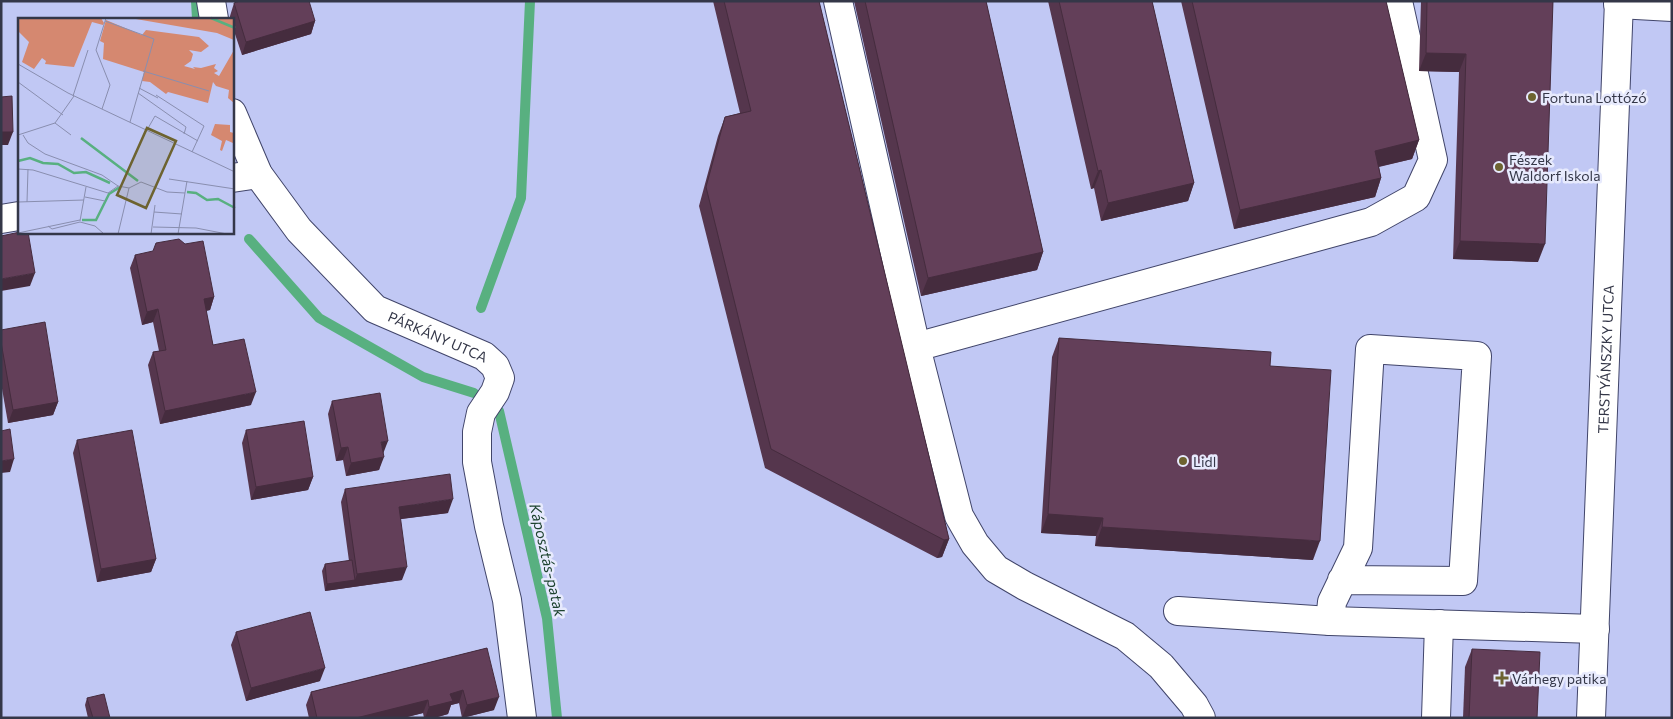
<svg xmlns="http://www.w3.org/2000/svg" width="1673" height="719" viewBox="0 0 1673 719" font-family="Commissioner,sans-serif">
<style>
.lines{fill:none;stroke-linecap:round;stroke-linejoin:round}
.stream{stroke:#58b080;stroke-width:10}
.minor-casing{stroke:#41456a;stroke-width:30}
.major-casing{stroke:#41456a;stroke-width:30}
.minor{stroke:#fff;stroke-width:28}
.major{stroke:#fff;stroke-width:28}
.wall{fill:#55364d}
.shaded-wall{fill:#452c3e}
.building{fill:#633f59;stroke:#452c3e}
.poi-dot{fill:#6d6330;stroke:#e7eafd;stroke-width:2}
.labels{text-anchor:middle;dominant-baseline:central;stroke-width:5;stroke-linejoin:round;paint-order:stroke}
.poi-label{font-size:14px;fill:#343748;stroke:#e7eafd;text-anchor:start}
.street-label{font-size:14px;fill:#343748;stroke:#e7eafd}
.water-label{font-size:15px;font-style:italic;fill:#1d432f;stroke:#e7eafd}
.inset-river{fill:none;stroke:#58b080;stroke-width:2.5}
.inset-road{fill:none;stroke:#898eaf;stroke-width:1}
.view{fill:#6d6330;fill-opacity:0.15;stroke:#6d6330;stroke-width:2.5}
.inset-edge{fill:none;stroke:#343748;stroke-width:2.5}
</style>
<rect width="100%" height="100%" fill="#c1c8f4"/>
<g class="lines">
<!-- stream -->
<g class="stream">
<polyline points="196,1 197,19"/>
<polyline points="249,239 319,318 423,377 474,393"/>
<polyline points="481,308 521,198 530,1"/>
<polyline points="499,411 547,618 557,718"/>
</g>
<!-- minor casing -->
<g class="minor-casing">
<g id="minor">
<polyline points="211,1 214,19"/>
<polyline points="838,1 916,347"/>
<polyline points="1618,4 1672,7"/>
<path id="s1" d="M232,113L258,174L299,230L375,309L484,356L495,366L500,378L495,392L481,413L477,432V462L489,526L507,600L522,718"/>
<polyline points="232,178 258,174"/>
<polyline points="1,219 19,216"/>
<polyline points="1342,580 1463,581 1477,356 1370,349 1358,548 1332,602 1330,621 1595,629"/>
<polyline points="1178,611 1330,621"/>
<polyline points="1201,718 1194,705 1161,666 1125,636 1025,586 996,569 975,544 959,516 916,347 1371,222 1416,197 1433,160 1398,1"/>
<polyline points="1436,718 1439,624"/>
</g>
</g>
<!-- major casing -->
<g class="major-casing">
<g id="major">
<path id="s2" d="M1591,718L1619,1"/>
</g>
</g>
<!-- minor -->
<use href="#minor" class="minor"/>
<!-- major -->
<use href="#major" class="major"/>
</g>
<!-- wall -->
<g class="wall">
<polygon points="713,1 819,1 949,539 942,557 937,558 765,468 699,206 718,136 725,117 740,113"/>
<polygon points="854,1 986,1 1043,252 1037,270 921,296"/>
<polygon points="1048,1 1152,1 1194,183 1188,201 1101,221 1094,188 1091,189"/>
<polygon points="1181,1 1386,1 1419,140 1412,159 1379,167 1381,178 1375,197 1234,229"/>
<polygon points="1421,1 1553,1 1538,262 1453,259 1459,72 1419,71"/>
<polygon points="234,3 315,21 311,34 242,55 232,25 232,19 230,19 230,16"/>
<polygon points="135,255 214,297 210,310 206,311 213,345 251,405 160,424 148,365 153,352 159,351 153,322 142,325 130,268"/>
<polygon points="1,330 58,402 53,415 8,423 1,383"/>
<polygon points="1059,338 1270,366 1313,560 1095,546 1096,536 1041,533 1052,357"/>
<polygon points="332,401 383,454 379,470 346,476 343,460 336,461 328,414"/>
<polygon points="246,430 313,477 308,490 251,500 242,443"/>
<polygon points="77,440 156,559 151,572 97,582 73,453"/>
<polygon points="345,489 448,513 400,519 402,580 325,591 322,571 325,564 349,561 341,502"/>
<polygon points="236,632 320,681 246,701 231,645"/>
<polygon points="487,648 494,710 462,718 459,703 451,705 448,714 434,718 424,718 423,713 403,718 309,718 306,705 311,692"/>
<polygon points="1472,649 1537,718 1463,718 1465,667"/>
<polygon points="87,698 110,718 88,718 85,705"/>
</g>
<!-- shaded-wall -->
<g class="shaded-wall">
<polygon points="315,21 311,34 242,55 246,42"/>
<polygon points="1426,53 1466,54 1459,72 1419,71"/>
<polygon points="1,132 13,132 8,145 1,145"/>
<polygon points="1419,140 1412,159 1368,169 1375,151"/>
<polygon points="1101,170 1094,188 1091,189 1098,171"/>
<polygon points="1381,178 1375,197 1234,229 1240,210"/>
<polygon points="1194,183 1188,201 1101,221 1108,203"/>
<polygon points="1460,241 1545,244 1538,262 1453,259"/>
<polygon points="1043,252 1037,270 921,296 928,278"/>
<polygon points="35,273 30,286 1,291 1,279"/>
<polygon points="214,297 210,310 199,312 204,299"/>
<polygon points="158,309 153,322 142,325 147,312"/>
<polygon points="256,392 251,405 160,424 165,411"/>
<polygon points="58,402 53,415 8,423 13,410"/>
<polygon points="388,441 383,454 381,442"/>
<polygon points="348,447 343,460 336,461 341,448"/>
<polygon points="384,457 379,470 346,476 351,463"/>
<polygon points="14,459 10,472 1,473 1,461"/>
<polygon points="313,477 308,490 251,500 256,487"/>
<polygon points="453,499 448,513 394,520 399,507"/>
<polygon points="1048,514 1103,518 1096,536 1041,533"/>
<polygon points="1102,527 1320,541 1313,560 1095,546"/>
<polygon points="949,539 942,557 937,558 944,540"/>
<polygon points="156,559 151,572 97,582 101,569"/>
<polygon points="407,567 402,580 325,591 327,584 355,580 357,574"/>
<polygon points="325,668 320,681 246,701 251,688"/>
<polygon points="463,690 459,703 451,705 448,714 434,718 425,718 429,707 450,694"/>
<polygon points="499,697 494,710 462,718 467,705"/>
<polygon points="428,700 423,713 403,718 356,718"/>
</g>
<!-- building -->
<g class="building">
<polygon points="240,1 309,1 315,21 246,42 234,3"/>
<polygon points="724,1 819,1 949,539 944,540 771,449 706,187 725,117 751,111"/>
<polygon points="865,1 986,1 1043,252 928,278"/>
<polygon points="1059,1 1152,1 1194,183 1108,203 1101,170 1098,171"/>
<polygon points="1192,1 1386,1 1419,140 1375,151 1381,178 1240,210"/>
<polygon points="1427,1 1553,1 1545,244 1460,241 1466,54 1426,53"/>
<polygon points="12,96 13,132 1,132 1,97"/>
<polygon points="20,232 28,232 35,273 1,279 1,236"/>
<polygon points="179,239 185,244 203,241 214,297 204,299 213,345 244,339 256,392 165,411 153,352 166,350 158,309 147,312 135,255 153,251 156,243"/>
<polygon points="45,322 58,402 13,410 1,342 1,330"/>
<polygon points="1059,338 1271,352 1270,366 1331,370 1320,541 1102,527 1103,518 1048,514"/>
<polygon points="380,393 388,441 381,442 384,457 351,463 348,447 341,448 332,401"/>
<polygon points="304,421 313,477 256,487 246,430"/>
<polygon points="10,429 14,459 1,461 1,431"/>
<polygon points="132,430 156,559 101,569 77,440"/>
<polygon points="450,474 453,499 399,507 407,567 357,574 345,489"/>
<polygon points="352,560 355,580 327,584 325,564"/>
<polygon points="310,612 325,668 251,688 236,632"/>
<polygon points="487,648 499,697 467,705 463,690 450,694 453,701 429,707 428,700 356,718 317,718 311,692"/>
<polygon points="1472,649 1540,652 1537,718 1469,718"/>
<polygon points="104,694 110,718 93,718 87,698"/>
</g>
<!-- markers -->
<g class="poi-dot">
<circle cx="1532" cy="97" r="5"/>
<circle cx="1499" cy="167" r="5"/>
<circle cx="1183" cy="461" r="5"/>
<path d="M1499.5 670.5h5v5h5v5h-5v5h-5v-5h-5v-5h5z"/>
</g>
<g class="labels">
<!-- poi labels -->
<g class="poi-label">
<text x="1542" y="97">Fortuna Lottózó</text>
<text x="1509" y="159">Fészek<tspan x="1509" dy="16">Waldorf Iskola</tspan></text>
<text x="1193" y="461">Lidl</text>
<text x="1512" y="678">Várhegy patika</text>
</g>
<!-- street labels -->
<g class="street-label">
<text stroke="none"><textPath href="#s1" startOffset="314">PÁRKÁNY UTCA</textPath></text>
<text stroke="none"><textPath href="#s2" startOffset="359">TERSTYÁNSZKY UTCA</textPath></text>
</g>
<!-- water labels -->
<g class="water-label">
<text transform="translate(548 560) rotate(77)">Káposztás-patak</text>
</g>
</g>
<!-- overview -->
<g transform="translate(18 18)">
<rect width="216" height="216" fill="#c1c8f4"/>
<path d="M0,0H83L86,5L85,7L74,4L56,49L27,46L28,43L24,40L16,51L4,44L11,24L0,13ZM112,0H216V22L199,15ZM88,2L124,17L128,12L181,19L191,28L183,34L171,32L175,36L173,43L166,48L177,51L175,49L183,50L198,46L196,50L200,53L196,55L201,58L216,32V85L210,80L211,72L198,68L195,64L190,85L150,74L148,76L132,64L124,63L126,54L85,41L86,25L82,23ZM197,106L212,107V114L216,115L215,125L208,122L204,133L202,132L204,123L193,117Z" fill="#d58870"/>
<path class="inset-river" d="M193,0L217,10M63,120L120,163M0,143L12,140L25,145L40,146L56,155L68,154L92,165M169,174L178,175L189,182L200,181L217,190M64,202H78L91,176L102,169"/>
<path class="inset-road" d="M87,3L136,21L112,104M0,46L50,75L217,154M125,53L191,73M0,64L45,97M121,70L140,80M120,75L168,109L166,116M138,77L186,108L174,134M55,78L70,32M84,91L92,67L78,32L88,0M37,105L53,117M129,112L137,98L180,123M0,117L37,105L56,78M5,117L10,125L27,136L84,157L100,168L111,170L123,164L149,174L167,175M0,151L15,152L90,175L100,168M151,161L217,171M67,179L87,183M0,184L66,182M9,184L10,151M136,194L164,196M62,203L68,169M30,208L34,211L62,204L77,208L86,216M135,209L178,210L209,216M0,215L62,202M100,216L111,170M133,216L137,187M160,216L169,163"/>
<path class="view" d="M129,110L158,123L128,190L99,177Z"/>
<rect width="216" height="216" class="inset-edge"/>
</g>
<!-- border -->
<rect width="1673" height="719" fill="none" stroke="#343748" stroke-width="5"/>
</svg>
